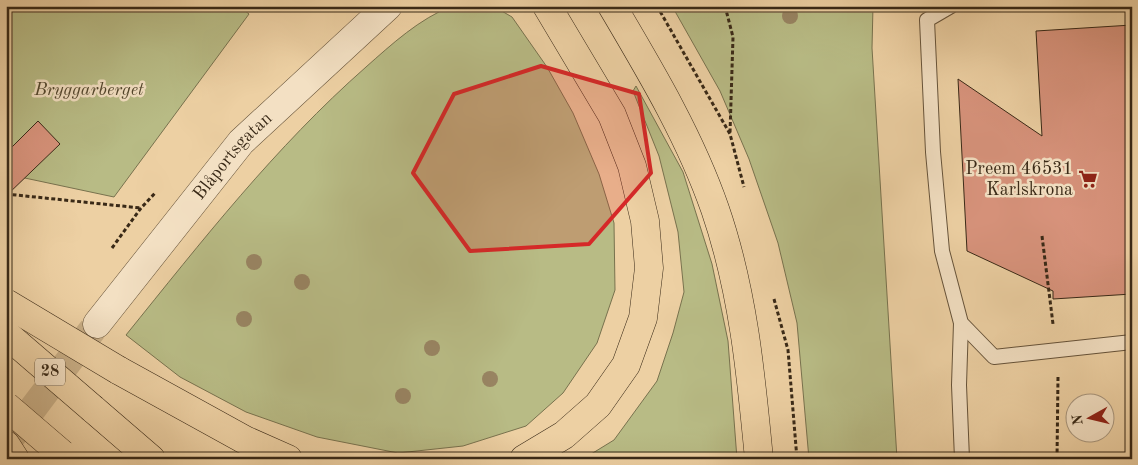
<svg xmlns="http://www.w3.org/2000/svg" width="1138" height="465" viewBox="0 0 1138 465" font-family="'Old Standard TT',serif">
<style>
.green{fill:#b8bb85;stroke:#78724e}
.building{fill:#d8937c;stroke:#392917}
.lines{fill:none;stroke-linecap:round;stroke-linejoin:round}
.tertiary-tunnel{stroke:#c9af87;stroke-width:28;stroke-dasharray:28 14;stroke-linecap:butt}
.service-casing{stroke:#66533a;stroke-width:16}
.tertiary-casing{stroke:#66533a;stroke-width:29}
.primary-casing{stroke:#392917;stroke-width:29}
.motorway-casing{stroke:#392917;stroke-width:29}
.path{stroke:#392917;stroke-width:3;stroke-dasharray:4 2.5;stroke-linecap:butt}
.service{stroke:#f3e0c3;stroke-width:14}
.tertiary{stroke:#f3e0c3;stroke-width:28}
.primary{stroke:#edd0a3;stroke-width:28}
.motorway{stroke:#edd0a3;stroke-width:28}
.motorway-bridge-casing{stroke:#392917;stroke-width:29;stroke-linecap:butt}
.motorway-bridge{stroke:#edd0a3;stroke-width:28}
.tree{fill:#988462}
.marked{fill:#d62828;fill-opacity:0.2;stroke:#d62828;stroke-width:4;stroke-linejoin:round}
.labels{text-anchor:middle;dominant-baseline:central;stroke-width:5;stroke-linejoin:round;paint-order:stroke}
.shield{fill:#f3e0c3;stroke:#71604b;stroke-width:1}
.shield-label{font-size:16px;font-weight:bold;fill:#392917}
.park-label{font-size:18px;font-style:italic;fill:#52462d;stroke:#f3e0c3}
.street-label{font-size:18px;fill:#392917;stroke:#f3e0c3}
.poi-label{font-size:18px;fill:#392917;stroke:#f3e0c3;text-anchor:end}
</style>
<rect width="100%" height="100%" fill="#edd0a3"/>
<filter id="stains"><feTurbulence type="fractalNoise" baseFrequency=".004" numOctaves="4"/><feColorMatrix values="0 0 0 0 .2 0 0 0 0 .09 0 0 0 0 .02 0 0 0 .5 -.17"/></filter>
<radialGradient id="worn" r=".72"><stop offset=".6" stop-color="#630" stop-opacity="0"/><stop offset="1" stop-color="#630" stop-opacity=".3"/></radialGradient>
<!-- green -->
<g class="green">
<polygon points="6,6 239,6 249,14 114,197 6,174"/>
<path d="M452,6H493L512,17L547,67L573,113L599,174L614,223L615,290L597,343L563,393L526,426L463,446L398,453L317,437L246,412L180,377L126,335C202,241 275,147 366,67C392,44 419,19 452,6Z"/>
<polygon points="672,6 873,6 872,48 897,459 809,459 797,323 778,243 749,159 720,91"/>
<polygon points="636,86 683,172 712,264 728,341 737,459 583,459 614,440 657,381 673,333 684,292 678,232 659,156 633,91"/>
</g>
<!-- building -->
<g class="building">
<polygon points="1132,25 1132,294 1053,299 1053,291 967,251 958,79 1042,136 1036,31"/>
<polygon points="38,121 60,144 6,196 6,153"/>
</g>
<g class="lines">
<!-- tertiary-tunnel -->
<polyline class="tertiary-tunnel" points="6,444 93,329"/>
<!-- service casing -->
<g class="service-casing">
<g id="service">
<polyline points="951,6 927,20 933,152 942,251 961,323 994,357 1132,342"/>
<polyline points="961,323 959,385 962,459"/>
</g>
</g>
<!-- tertiary casing -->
<g class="tertiary-casing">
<g id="tertiary">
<path id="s1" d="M97,324L241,142L388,6"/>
</g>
</g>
<!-- primary casing -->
<g class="primary-casing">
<path id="primary" d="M612,6C651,72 690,137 715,209C743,290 751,374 759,459"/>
</g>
<!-- motorway casing -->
<g class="motorway-casing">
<g id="motorway">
<polyline points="118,370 245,440 288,459"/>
<polyline points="93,409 151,459"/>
<polyline points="6,445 15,459"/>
<polyline points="524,459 564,435 598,405 626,365 643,318 649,268 645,221 632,166 612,115 547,6"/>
</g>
</g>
<!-- path -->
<g class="path">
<polyline points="657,6 730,134 744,187"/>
<polyline points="725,6 733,37 730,133"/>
<polyline points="6,194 141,208"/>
<polyline points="1042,236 1053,324"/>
<polyline points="112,248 141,208 156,192"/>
<polyline points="774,299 788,350 797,459"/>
<polyline points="1057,459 1058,377"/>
</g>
<!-- service -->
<use href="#service" class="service"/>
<!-- tertiary -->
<use href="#tertiary" class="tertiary"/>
<!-- primary -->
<use href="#primary" class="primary"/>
<!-- motorway -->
<use href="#motorway" class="motorway"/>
<!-- motorway-bridge casing -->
<g class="motorway-bridge-casing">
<g id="motorway-bridge">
<polyline points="6,303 118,370"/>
<polyline points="6,334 93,409"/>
<polyline points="6,406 62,454"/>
</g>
</g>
<!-- motorway-bridge -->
<use href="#motorway-bridge" class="motorway-bridge"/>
</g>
<!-- trees -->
<g class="tree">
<circle cx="790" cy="16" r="8"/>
<circle cx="254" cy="262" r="8"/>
<circle cx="302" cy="282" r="8"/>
<circle cx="244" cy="319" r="8"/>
<circle cx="432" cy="348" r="8"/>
<circle cx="490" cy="379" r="8"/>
<circle cx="403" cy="396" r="8"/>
</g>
<!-- marked area -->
<path class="marked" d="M541,66L639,94L651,173L589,244L470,251L413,173L454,94Z"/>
<!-- icons -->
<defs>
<g id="supermarket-bare" transform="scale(1.5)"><path d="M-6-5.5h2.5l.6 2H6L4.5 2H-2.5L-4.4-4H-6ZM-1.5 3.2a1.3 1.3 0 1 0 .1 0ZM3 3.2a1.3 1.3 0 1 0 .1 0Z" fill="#8f2418" stroke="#f3e0c3" stroke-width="2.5" paint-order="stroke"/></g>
</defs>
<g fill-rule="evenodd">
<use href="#supermarket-bare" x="1088" y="179"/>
</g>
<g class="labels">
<!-- shield labels -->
<rect class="shield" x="35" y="358.5" width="30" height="27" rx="4"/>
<g class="shield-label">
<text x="50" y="372">28</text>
</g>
<!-- park labels -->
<g class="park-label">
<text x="89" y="90">Bryggarberget</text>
</g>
<!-- street labels -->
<g class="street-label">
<text stroke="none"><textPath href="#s1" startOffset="216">Blåportsgatan</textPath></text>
</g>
<!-- poi labels -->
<g class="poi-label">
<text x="1073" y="169">Preem 46531<tspan x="1073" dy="21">Karlskrona</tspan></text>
</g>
</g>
<!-- margin -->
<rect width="1138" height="465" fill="none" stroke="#edd0a3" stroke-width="25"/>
<rect x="8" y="8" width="1123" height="450" fill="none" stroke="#392917" stroke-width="2.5"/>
<rect x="12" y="12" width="1113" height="440" fill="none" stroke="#392917"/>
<!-- north arrow -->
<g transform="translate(1090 418) rotate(262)"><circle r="24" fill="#f3e0c3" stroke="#a9977e"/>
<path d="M0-4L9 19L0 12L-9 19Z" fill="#8f2418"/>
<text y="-8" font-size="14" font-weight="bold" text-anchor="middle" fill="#392917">N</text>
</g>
<rect width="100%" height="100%" filter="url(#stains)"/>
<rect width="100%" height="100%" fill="url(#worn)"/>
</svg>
